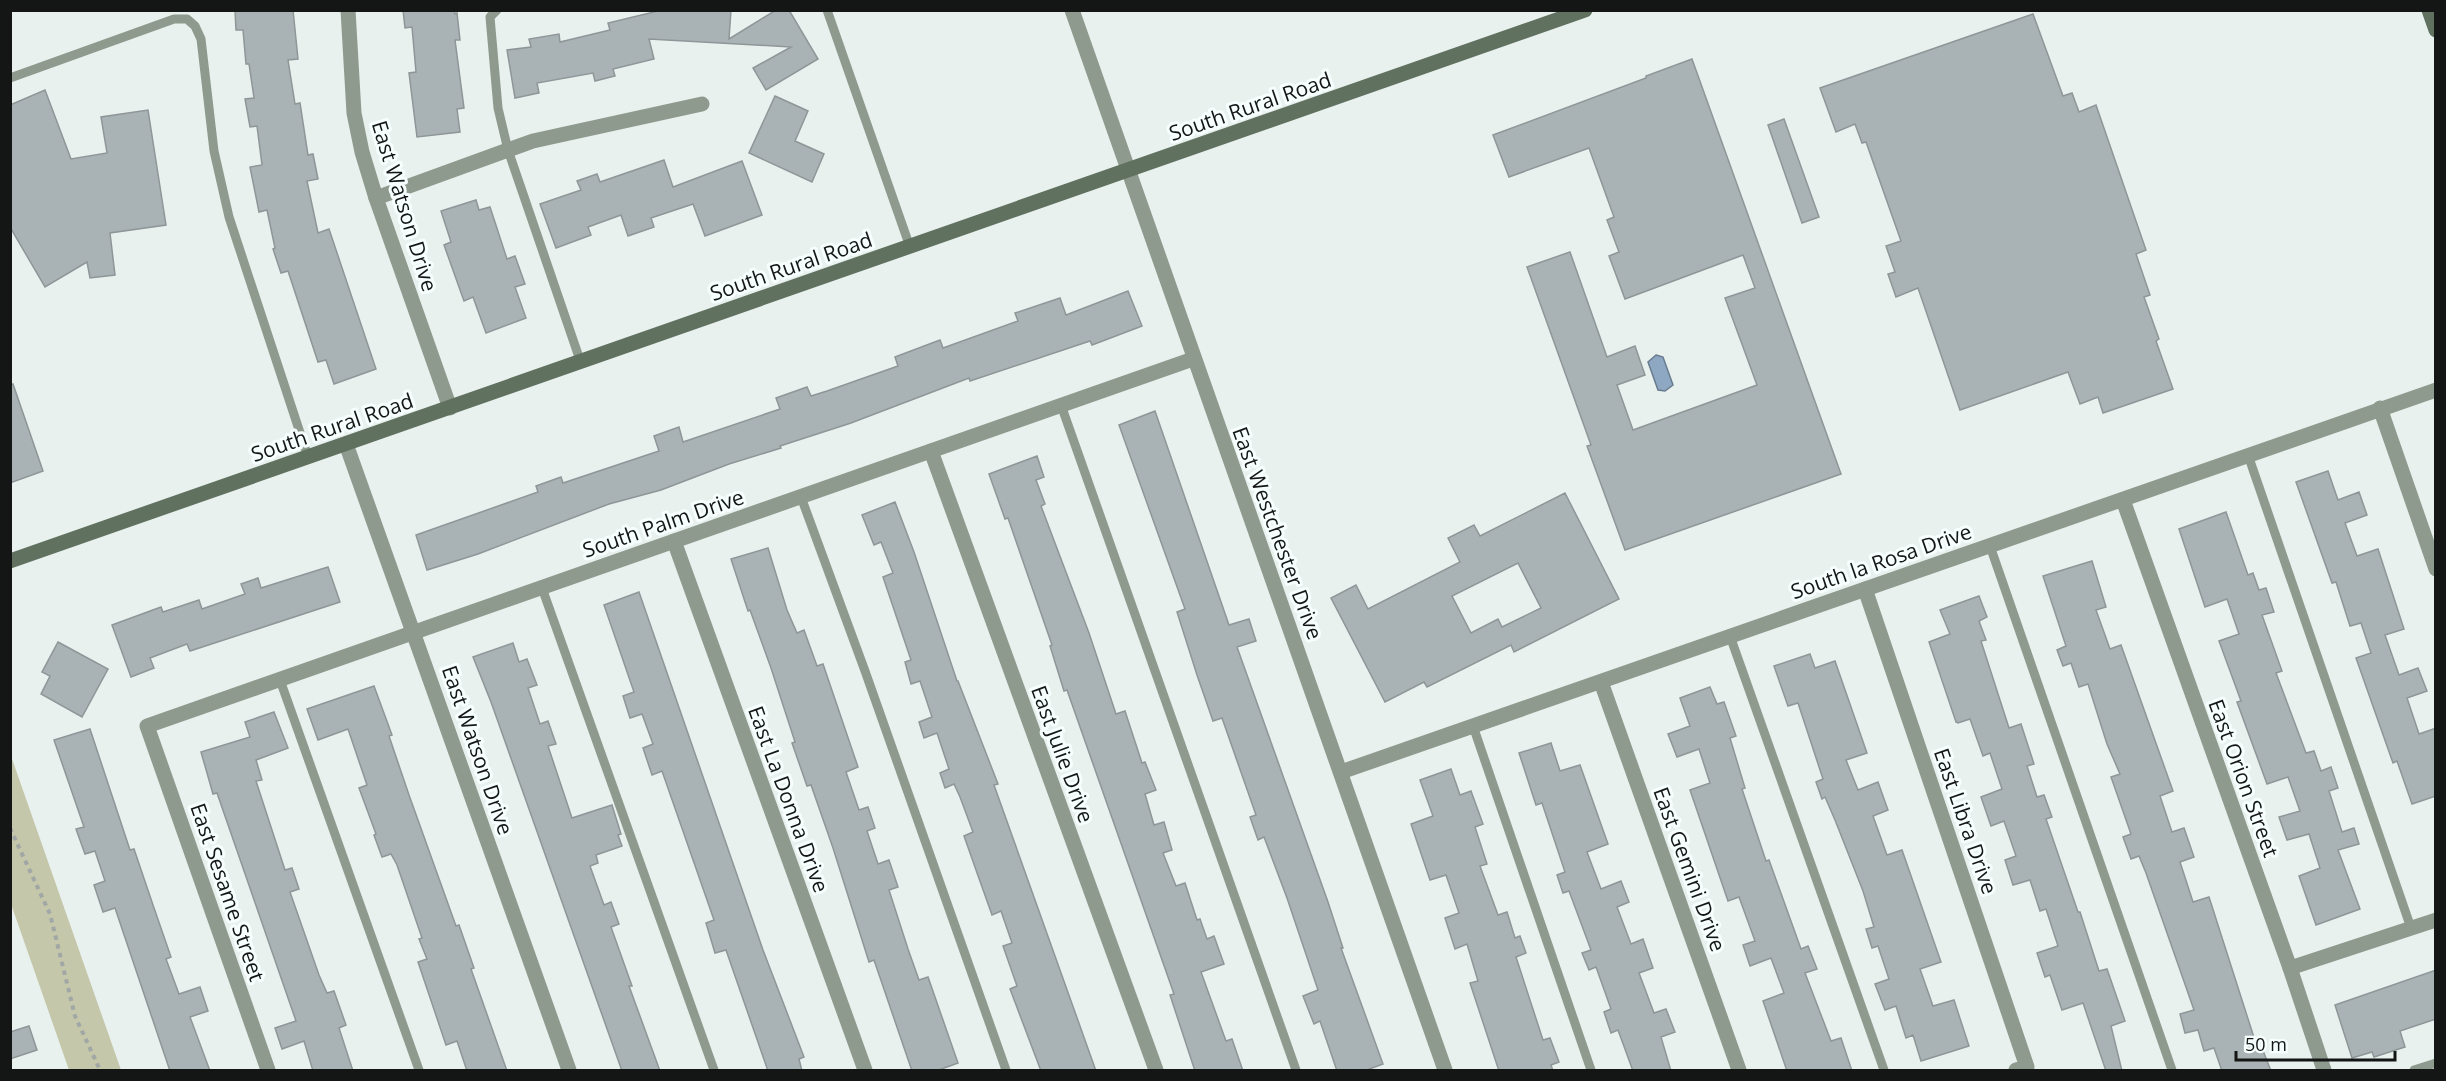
<svg xmlns="http://www.w3.org/2000/svg" width="2446" height="1081" viewBox="0 0 2446 1081" font-family="'Open Sans',sans-serif">
<style>
.green{fill:#c5c7aa}
.water{fill:#8ea8c3;stroke:#697c8f;stroke-width:1.5}
.building{fill:#a9b2b4;stroke:#8e9698;stroke-width:1.5;fill-rule:evenodd}
.lines{fill:none;stroke-linecap:round;stroke-linejoin:round}
.path{stroke:#a1a7a5;stroke-width:4;stroke-dasharray:4.5 4.5;stroke-linecap:butt}
.lane{stroke:#8e9a8e;stroke-width:9}
.street{stroke:#8e9a8e;stroke-width:15}
.secondary{stroke:#607160;stroke-width:15}
.labels{text-anchor:middle;dominant-baseline:central;stroke-width:6;stroke-linejoin:round;paint-order:stroke}
.street-label{font-size:21px;fill:#131615;stroke:#f6fffd}
</style>
<rect width="100%" height="100%" fill="#e9f1ef"/>
<!-- green -->
<polygon class="green" points="10,756 11,756 121,1070 69,1070 11,904"/>
<!-- water -->
<polygon class="water" points="1656,355 1663,357 1673,385 1665,391 1658,390 1648,362"/>
<!-- building -->
<g class="building">
<polygon points="235,10 293,10 298,59 288,60 295,104 300,103 308,155 313,154 318,179 307,181 318,233 329,229 376,369 334,384 326,360 318,362 288,271 281,273 273,249 275,248 267,210 259,212 250,167 262,165 257,126 250,127 245,99 254,98 249,64 246,64 243,30 236,30"/>
<polygon points="403,10 454,10 455,14 457,13 460,40 455,40 464,108 457,109 460,132 417,137 409,73 416,72 412,27 405,28"/>
<polygon points="662,10 731,10 729,39 776,10 789,10 818,59 766,90 753,68 791,47 649,39 654,59 613,69 615,76 595,81 593,73 537,83 539,93 515,98 507,50 531,47 529,39 559,34 560,42 610,30 608,23"/>
<polygon points="2033,14 2063,96 2072,93 2079,112 2096,105 2146,250 2136,254 2150,295 2144,297 2159,339 2156,341 2173,389 2103,413 2098,397 2080,404 2068,372 1960,410 1918,288 1896,297 1888,274 1895,272 1886,246 1901,241 1866,142 1862,143 1855,124 1836,132 1820,88"/>
<polygon points="1692,59 1841,474 1625,550 1587,446 1591,445 1527,267 1570,252 1607,357 1635,346 1645,375 1617,385 1633,430 1757,385 1725,298 1755,288 1743,255 1625,299 1609,256 1619,252 1607,220 1614,217 1589,148 1509,177 1493,135 1646,78 1646,76"/>
<polygon points="45,90 71,159 107,153 101,117 148,110 166,225 110,233 115,275 90,278 87,262 45,287 10,227 10,105"/>
<polygon points="775,96 808,111 795,141 824,154 812,182 749,153"/>
<polygon points="1784,119 1819,217 1802,223 1768,125"/>
<polygon points="664,160 673,187 742,161 762,215 705,236 693,204 651,218 654,227 628,236 621,215 588,227 591,235 556,248 540,204 581,190 577,181 597,174 600,182"/>
<polygon points="476,200 479,210 490,207 507,259 515,256 525,284 515,287 526,318 486,333 473,297 464,301 444,245 451,242 441,211"/>
<polygon points="1128,291 1142,326 1092,345 1090,341 970,381 969,378 851,423 780,446 781,448 729,464 661,490 609,504 478,554 427,570 416,535 538,492 536,486 561,477 563,483 659,451 654,436 679,427 683,442 780,409 776,398 807,387 811,396 827,391 898,366 895,357 940,340 943,348 1018,321 1015,313 1060,298 1066,315"/>
<polygon points="13,384 43,471 10,483 10,385"/>
<polygon points="1155,411 1229,625 1249,619 1256,641 1237,647 1328,902 1343,948 1341,948 1383,1064 1364,1071 1337,1071 1320,1021 1314,1024 1303,996 1318,990 1287,898 1264,837 1258,840 1250,817 1256,815 1222,718 1213,721 1197,675 1177,612 1185,609 1119,425"/>
<polygon points="1037,456 1044,477 1036,480 1045,504 1041,506 1089,633 1116,714 1125,711 1142,763 1145,762 1156,790 1145,794 1154,825 1164,822 1172,850 1163,853 1176,886 1185,883 1197,920 1200,919 1207,939 1214,936 1224,964 1201,972 1226,1041 1232,1039 1243,1071 1195,1071 1170,995 1174,994 1067,690 1064,691 1050,646 1052,645 1008,518 1005,519 989,474"/>
<polygon points="2328,471 2338,500 2359,492 2367,515 2345,523 2357,556 2378,549 2404,629 2385,635 2399,675 2418,668 2427,691 2407,698 2419,734 2436,728 2436,796 2412,804 2397,761 2393,763 2356,658 2371,653 2361,623 2350,626 2336,582 2332,583 2296,482"/>
<path d="M1565,493L1619,599L1514,652L1511,645L1427,687L1424,682L1385,702L1331,598L1356,585L1368,609L1460,562L1448,538L1474,525L1480,536ZM1518,563L1541,608L1502,627L1498,619L1471,633L1452,596Z"/>
<polygon points="895,502 914,552 957,681 958,681 998,784 994,785 1096,1071 1041,1071 1010,989 1017,986 1003,946 1012,943 1001,911 992,915 976,870 964,836 973,832 960,797 954,784 945,788 940,773 949,769 937,733 924,738 919,722 932,717 920,681 911,684 905,662 911,660 883,577 893,573 881,542 874,545 862,515"/>
<polygon points="2226,512 2248,575 2253,573 2259,590 2266,588 2274,612 2262,615 2282,671 2276,673 2306,753 2314,751 2321,771 2331,767 2338,788 2329,791 2342,832 2354,828 2359,844 2338,850 2360,909 2316,925 2299,876 2320,868 2309,834 2287,840 2279,817 2300,811 2288,777 2267,784 2237,702 2241,701 2219,641 2239,634 2227,599 2205,607 2179,529"/>
<polygon points="768,548 787,610 797,633 804,630 817,666 823,664 858,767 846,772 859,810 868,807 875,828 867,831 878,864 889,860 898,887 889,890 908,949 919,980 928,977 958,1063 936,1071 912,1071 874,960 869,962 833,848 811,785 807,786 792,743 795,742 771,668 750,610 748,611 731,559"/>
<polygon points="2092,561 2106,607 2096,610 2110,649 2121,645 2173,791 2160,796 2172,832 2184,828 2194,857 2180,862 2193,902 2209,897 2258,1050 2262,1048 2271,1071 2222,1071 2214,1048 2204,1051 2198,1030 2185,1033 2180,1014 2194,1010 2146,873 2139,856 2131,859 2123,837 2131,834 2111,777 2120,774 2107,744 2088,684 2079,687 2071,663 2063,666 2057,650 2066,646 2043,576"/>
<polygon points="328,567 340,602 190,651 187,644 150,658 154,668 131,677 112,625 161,607 163,612 199,600 202,609 245,594 241,584 258,578 261,588"/>
<polygon points="639,592 763,950 804,1057 799,1059 802,1071 768,1071 726,950 715,953 706,923 714,920 662,771 652,775 643,748 653,744 642,714 630,718 623,696 634,692 604,605"/>
<polygon points="1979,596 1987,617 1979,621 1986,640 1981,641 2009,728 2021,724 2034,764 2027,766 2037,797 2044,795 2052,817 2046,819 2078,912 2080,912 2099,971 2107,969 2125,1021 2111,1026 2122,1071 2106,1071 2083,1003 2062,1010 2050,975 2045,977 2037,953 2058,946 2046,909 2040,911 2030,880 2013,885 2005,860 2016,856 2004,821 1991,826 1981,797 2002,789 1990,753 1983,756 1970,719 1958,723 1956,722 1929,642 1950,634 1940,610"/>
<polygon points="58,642 108,669 82,717 41,694 50,676 42,672"/>
<polygon points="513,643 519,662 527,659 537,685 528,688 540,724 548,721 556,744 548,746 572,818 612,805 621,834 618,835 622,846 596,855 598,863 590,866 604,905 611,902 619,924 611,927 632,986 629,986 660,1071 622,1071 491,702 473,657"/>
<polygon points="1810,654 1815,668 1835,661 1867,753 1846,760 1858,790 1878,782 1888,810 1873,816 1887,855 1902,850 1941,962 1920,969 1933,1006 1954,1000 1969,1046 1921,1061 1913,1035 1906,1038 1896,1006 1885,1010 1875,984 1889,979 1878,946 1872,948 1866,929 1874,927 1863,891 1835,820 1825,797 1822,799 1816,782 1823,779 1798,703 1788,706 1774,666"/>
<polygon points="374,686 392,735 389,736 409,795 456,926 459,925 474,968 471,969 507,1071 467,1071 457,1041 446,1045 418,962 427,959 419,939 422,938 397,865 391,854 382,857 374,835 376,834 359,788 367,785 348,729 318,740 307,709"/>
<polygon points="1710,687 1717,704 1724,702 1736,736 1730,738 1745,788 1742,789 1766,861 1769,860 1801,949 1808,946 1817,969 1805,973 1831,1041 1841,1038 1852,1071 1787,1071 1763,1001 1784,993 1771,958 1750,966 1743,945 1755,941 1739,897 1728,901 1690,790 1710,783 1699,749 1677,757 1668,734 1690,726 1680,698"/>
<polygon points="274,712 288,748 256,760 262,780 256,781 285,870 292,868 299,889 290,892 319,975 327,993 334,991 346,1025 339,1028 353,1071 313,1071 304,1041 282,1049 275,1028 296,1021 217,793 213,794 201,752 250,737 245,722"/>
<polygon points="90,729 130,850 134,849 153,905 171,957 166,959 179,994 200,987 208,1011 190,1017 210,1071 170,1071 115,908 103,912 94,885 105,881 95,851 85,854 76,829 84,827 54,740"/>
<polygon points="1551,743 1560,771 1580,765 1608,844 1587,852 1601,889 1621,881 1629,902 1617,907 1631,944 1643,939 1653,968 1639,973 1654,1013 1666,1009 1675,1032 1661,1037 1671,1071 1633,1071 1618,1030 1611,1033 1604,1012 1611,1009 1596,967 1589,970 1582,953 1591,950 1569,891 1563,893 1557,875 1565,872 1542,803 1536,805 1519,753"/>
<polygon points="1451,769 1460,795 1471,791 1483,824 1475,827 1487,864 1480,866 1498,915 1507,912 1515,938 1520,936 1526,953 1516,957 1543,1040 1550,1038 1559,1062 1551,1065 1553,1071 1499,1071 1470,983 1478,981 1467,944 1455,949 1445,918 1459,913 1446,875 1430,880 1411,824 1433,816 1420,780"/>
<polygon points="2436,970 2436,1019 2400,1031 2405,1047 2374,1057 2372,1052 2352,1058 2335,1005"/>
<polygon points="29,1026 37,1050 10,1059 10,1032"/>
</g>
<g class="lines">
<!-- path -->
<polyline class="path" points="10,828 50,914 75,1016 100,1070"/>
<!-- lane -->
<g class="lane">
<polyline points="497,10 490,17 498,108 508,150 581,363"/>
<polyline points="827,10 910,247"/>
<polyline points="10,78 174,19 187,19 195,26 201,39 214,151 229,217 308,457"/>
<polyline points="1061,405 1296,1070"/>
<polyline points="2248,455 2411,928"/>
<polyline points="801,497 865,671 1006,1070"/>
<polyline points="1990,546 2172,1070"/>
<polyline points="542,588 714,1070"/>
<polyline points="1730,636 1884,1070"/>
<polyline points="280,680 419,1070"/>
<polyline points="1473,726 1591,1070"/>
<polyline points="2414,1070 2436,1063"/>
</g>
<!-- street -->
<g class="street">
<polyline points="348,10 354,113 362,152 376,198 450,408"/>
<polyline points="1072,10 1445,1070"/>
<polyline points="376,198 533,141 702,104"/>
<polyline points="2380,408 2436,569"/>
<polyline points="346,444 569,1070"/>
<polyline points="931,451 1156,1070"/>
<polyline points="2123,500 2290,968 2324,1070"/>
<polyline points="674,541 865,1070"/>
<polyline points="1865,589 2027,1067 2016,1070"/>
<polyline points="1601,682 1739,1070"/>
<polyline points="1341,772 2436,390"/>
<polyline points="2290,968 2436,920"/>
<polyline points="268,1070 147,726 1193,359"/>
</g>
<!-- secondary -->
<g class="secondary">
<polyline points="2429,10 2436,30"/>
<polyline points="10,561 1585,10"/>
</g>
</g>
<g class="labels">
<!-- street labels -->
<g class="street-label">
<text transform="translate(1250 106) rotate(-19)">South Rural Road</text>
<text transform="translate(405 206) rotate(73)">East Watson Drive</text>
<text transform="translate(791 266) rotate(-19)">South Rural Road</text>
<text transform="translate(332 427) rotate(-19)">South Rural Road</text>
<text transform="translate(663 523) rotate(-19)">South Palm Drive</text>
<text transform="translate(1278 533) rotate(70)">East Westchester Drive</text>
<text transform="translate(1881 561) rotate(-19)">South la Rosa Drive</text>
<text transform="translate(478 750) rotate(71)">East Watson Drive</text>
<text transform="translate(1063 754) rotate(70)">East Julie Drive</text>
<text transform="translate(2244 778) rotate(70)">East Orion Street</text>
<text transform="translate(789 799) rotate(70)">East La Donna Drive</text>
<text transform="translate(1966 821) rotate(71)">East Libra Drive</text>
<text transform="translate(1690 869) rotate(70)">East Gemini Drive</text>
<text transform="translate(228 892) rotate(71)">East Sesame Street</text>
</g>
</g>
<!-- border -->
<rect width="2446" height="1081" fill="none" stroke="#131615" stroke-width="24"/>
<!-- scale -->
<path d="M2236 1051v9h159v-9" fill="none" stroke="#131615" stroke-width="3"/>
<text x="2245" y="1051" font-size="18" fill="#131615" stroke="#f6fffd" stroke-width="4.5" paint-order="stroke">50 m</text>
</svg>
